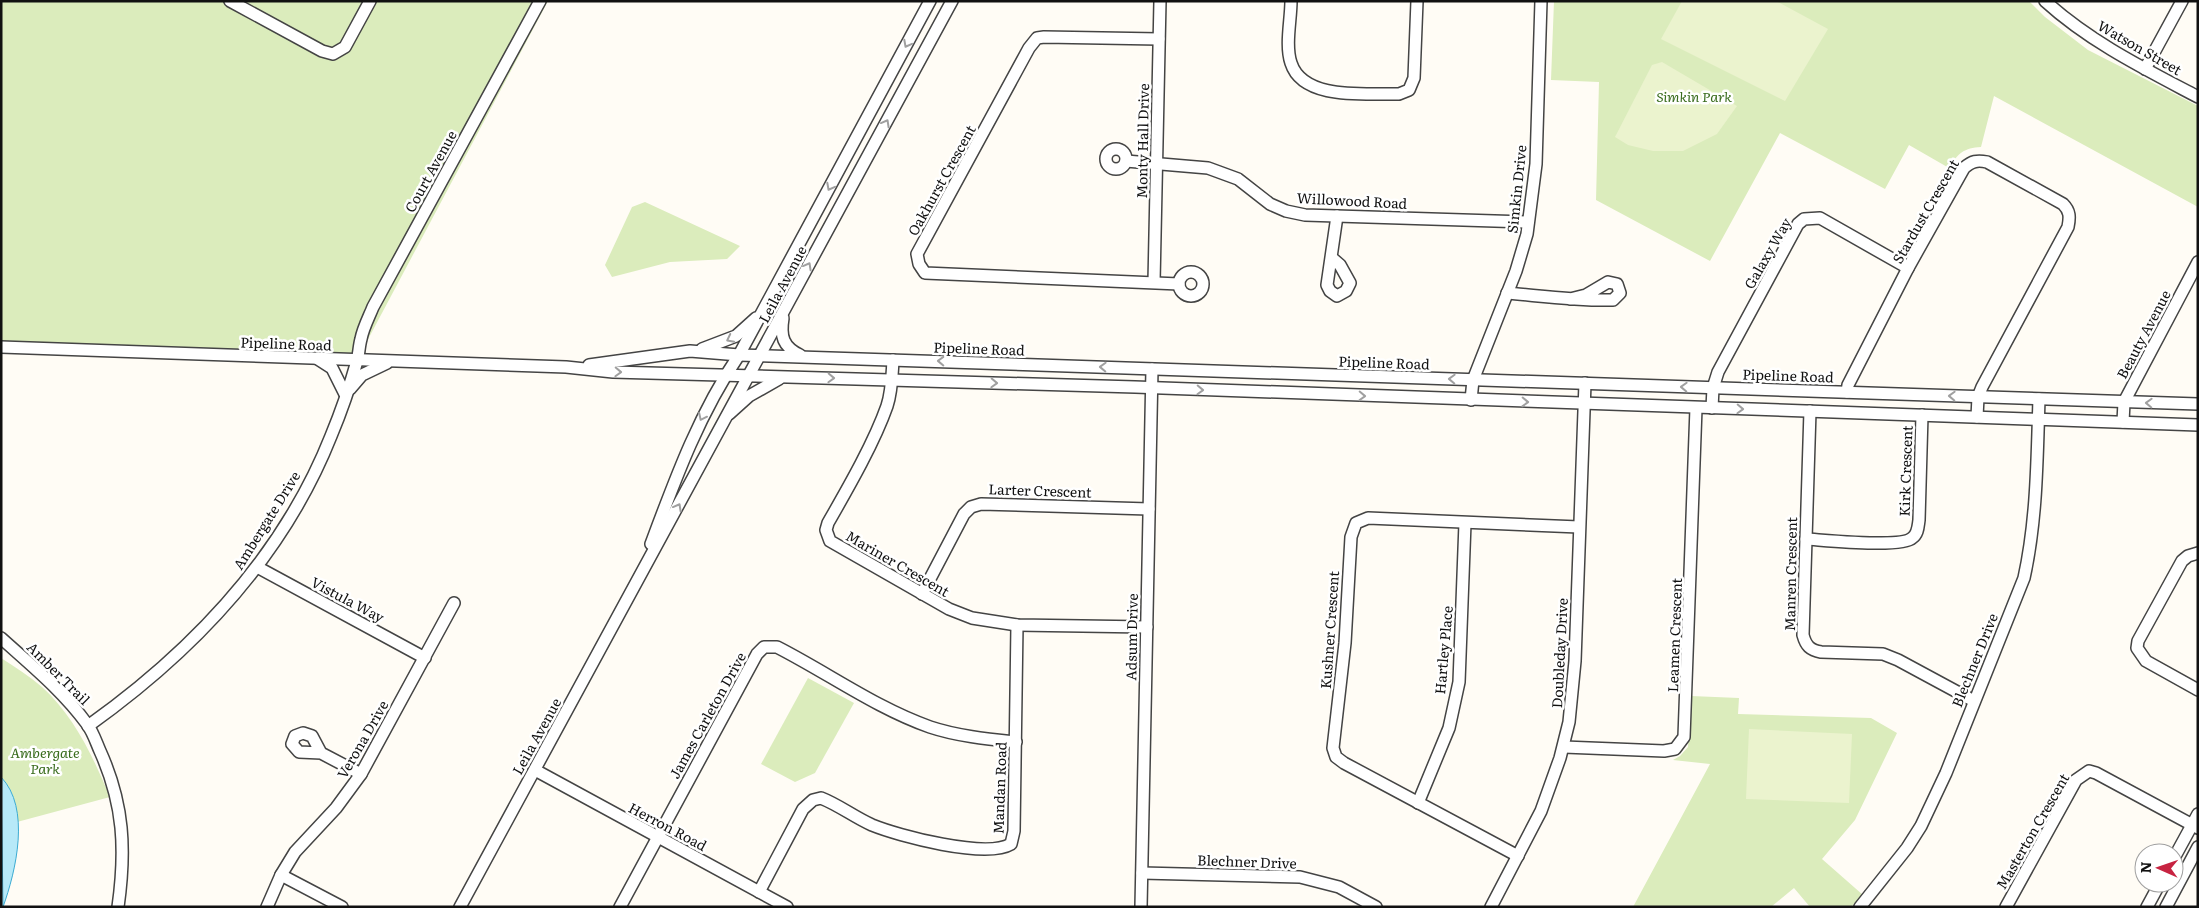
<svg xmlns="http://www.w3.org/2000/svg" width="2199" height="908" viewBox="0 0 2199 908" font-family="Literata,serif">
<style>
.green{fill:#dbecbc}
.pitch{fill:#ebf3ce}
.water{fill:#b7e9f8;stroke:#3cabd2}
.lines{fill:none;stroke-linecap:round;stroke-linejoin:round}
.minor-casing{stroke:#444;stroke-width:14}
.minor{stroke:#fff;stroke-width:11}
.oneway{stroke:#a0a0a0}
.labels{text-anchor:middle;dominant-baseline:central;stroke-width:5;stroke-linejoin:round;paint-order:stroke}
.street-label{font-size:14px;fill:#111;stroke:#fff}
.park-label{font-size:14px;font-style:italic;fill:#396c1d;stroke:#fff}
</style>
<rect width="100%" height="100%" fill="#fffcf5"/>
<!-- green -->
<g class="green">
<polygon points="1,1 548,1 357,360 1,347"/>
<path d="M1554,1H2029L2045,17L2088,50L2198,106V207L1994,96L1981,147C1964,148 1958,153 1949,168L1909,145L1885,189L1780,133L1710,261L1596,200L1599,82L1551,80Z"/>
<polygon points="645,202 740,246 727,259 670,262 612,277 605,265 632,207"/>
<path d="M1,658C15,667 29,676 42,687C75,717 93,757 110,797L17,822C17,805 13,789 1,777Z"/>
<polygon points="808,678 854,703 815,773 795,782 761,764"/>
<polygon points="1691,696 1739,698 1738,714 1871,718 1897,733 1855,820 1822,859 1863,895 1851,907 1810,907 1794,888 1771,907 1633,907 1710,764 1673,760 1680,756 1688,747"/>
</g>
<!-- pitch -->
<g class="pitch">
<polygon points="1682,1 1776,1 1828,29 1785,101 1661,39"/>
<polygon points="1662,62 1737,106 1717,134 1683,151 1653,151 1628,145 1615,137 1652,65"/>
<polygon points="1749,729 1852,734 1849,803 1746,799"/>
</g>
<!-- water -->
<path class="water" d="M1,777C31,808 16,871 3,907Z"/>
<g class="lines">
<!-- minor casing -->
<g class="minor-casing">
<g id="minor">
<polyline points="230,1 322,51 333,54 345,47 370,1"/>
<path d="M1291,1C1291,20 1285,45 1291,63C1303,101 1367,93 1399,94L1409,90L1414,78L1417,1"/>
<path d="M2045,1C2090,42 2145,69 2198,97"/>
<polyline points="1159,39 1044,37 1037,38 1029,48 917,254 919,264 925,273 1179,284"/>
<polyline points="2145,69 2182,1"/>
<circle cx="1116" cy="159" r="10"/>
<polyline points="1126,161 1208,168 1238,179 1270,204 1286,211 1305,215 1528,222"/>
<polyline points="1332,258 1340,265 1350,283 1346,291 1337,296 1330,291 1327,285 1337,216"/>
<circle cx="1191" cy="284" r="12"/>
<polyline points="1154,282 1160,1"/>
<path d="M1507,293C1542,296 1578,301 1613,300L1620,293L1617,284L1608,282L1586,295L1570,299"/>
<path d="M783,318C780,336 783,347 800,355"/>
<polyline points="1,347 566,367 613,372 1135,387 2198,425"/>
<polyline points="702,349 736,336 756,318"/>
<polyline points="318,359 332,368 345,394"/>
<path d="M893,360C892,375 892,391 887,406C874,443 848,488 828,523L826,530L830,541L949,609L972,618L1017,625L1147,627"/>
<polyline points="589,365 690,351 739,355 2198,404"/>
<polyline points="350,389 362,375 387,363"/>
<path d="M1847,392L1848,385L1908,268L1964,168C1972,161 1977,160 1987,162L2063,204C2070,211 2070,217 2068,227L1982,387L1978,397L1977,417"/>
<polyline points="1471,400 1473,380 1516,271 1527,234 1536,164 1541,1"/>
<polyline points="1712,408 1713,388 1718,372 1798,224 1804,219 1820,218 1908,268"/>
<path d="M1810,411L1803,635C1806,646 1810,650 1821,652L1883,654L1898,660L1974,701"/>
<polyline points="729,414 749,396 779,379"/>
<polyline points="2123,422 2124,402 2198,262"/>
<path d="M1806,539C1824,540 1902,548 1912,538C1918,534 1918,527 1919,520L1922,415"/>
<path d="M651,544C676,477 699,414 739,355L930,1"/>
<polyline points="2198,553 2188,556 2182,561 2138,641 2137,648 2146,661 2198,690"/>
<polyline points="257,567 425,658"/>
<polyline points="922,594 964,514 971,507 981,504 1149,509"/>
<path d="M1,638C31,665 63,691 87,724C93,732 96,742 100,751C124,804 126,850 118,907"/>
<path d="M88,726C192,652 283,557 331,436C341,412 350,386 357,361C359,354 359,346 361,339C363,328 369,317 373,307L540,1"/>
<polyline points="1564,747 1664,751 1675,749 1684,737 1696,408"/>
<polyline points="321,753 312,736 303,733 295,736 292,744 299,752 321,753 361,774"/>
<polyline points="535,770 787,907"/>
<polyline points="1418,803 1449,728 1459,682 1465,523"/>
<polyline points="1518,856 1344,763 1336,757 1333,748 1345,643 1351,537 1356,523 1368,518 1579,527"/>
<polyline points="2174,858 2198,814"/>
<polyline points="1142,873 1300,877 1339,887 1376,907"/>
<polyline points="281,875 342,907"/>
<path d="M759,892L803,809L813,800L821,798C839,805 854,817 872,825C899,836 986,859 1011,844L1014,831L1017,625"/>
<polyline points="267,907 281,875 295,852 336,808 361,774 454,603"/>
<polyline points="460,907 952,1"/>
<path d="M620,907L757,654L764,647H777C828,673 876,708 930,727C957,736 987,739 1016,742"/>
<polyline points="1141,907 1152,369"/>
<polyline points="1491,907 1541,811 1560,758 1569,722 1575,661 1585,383"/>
<path d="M1860,907L1907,848L1921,826L1946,773L2024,578C2037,519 2037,459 2039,399"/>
<polyline points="2006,907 2076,780 2089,771 2096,773 2198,828"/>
<polyline points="2147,907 2160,883"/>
<polyline points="2166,907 2198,847"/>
</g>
</g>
<!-- minor -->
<use href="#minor" class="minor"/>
</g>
<!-- one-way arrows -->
<defs><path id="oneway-chevron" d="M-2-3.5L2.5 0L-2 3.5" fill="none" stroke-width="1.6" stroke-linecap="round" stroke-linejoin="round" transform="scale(1.25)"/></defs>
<g class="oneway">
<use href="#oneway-chevron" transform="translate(907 44) rotate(118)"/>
<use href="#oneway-chevron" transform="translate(886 123) rotate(-61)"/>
<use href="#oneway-chevron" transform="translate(830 187) rotate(118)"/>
<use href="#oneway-chevron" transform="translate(808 266) rotate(-61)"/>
<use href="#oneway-chevron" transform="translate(730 339) rotate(153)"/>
<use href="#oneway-chevron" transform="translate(941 361) rotate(-178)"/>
<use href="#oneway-chevron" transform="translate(1103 367) rotate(-178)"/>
<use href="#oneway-chevron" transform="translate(618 372) rotate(2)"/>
<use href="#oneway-chevron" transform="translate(831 378) rotate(2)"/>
<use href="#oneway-chevron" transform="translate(1452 379) rotate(-178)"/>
<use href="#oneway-chevron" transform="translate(994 383) rotate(2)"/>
<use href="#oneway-chevron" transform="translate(1684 387) rotate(-178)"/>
<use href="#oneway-chevron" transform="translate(1200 390) rotate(2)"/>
<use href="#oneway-chevron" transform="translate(1362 396) rotate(2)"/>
<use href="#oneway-chevron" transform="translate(1952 396) rotate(-178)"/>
<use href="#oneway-chevron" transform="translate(1525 402) rotate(2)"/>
<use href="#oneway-chevron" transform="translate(2149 403) rotate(-178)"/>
<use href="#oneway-chevron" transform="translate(1740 409) rotate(2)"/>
<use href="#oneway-chevron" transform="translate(702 417) rotate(116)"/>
<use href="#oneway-chevron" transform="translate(678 507) rotate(-61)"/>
</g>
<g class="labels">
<!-- street labels -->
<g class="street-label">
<text transform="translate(2140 47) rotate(30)">Watson Street</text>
<text transform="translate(1142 141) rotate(-89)">Monty Hall Drive</text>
<text transform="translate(430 171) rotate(-61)">Court Avenue</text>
<text transform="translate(941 180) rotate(-61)">Oakhurst Crescent</text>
<text transform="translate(1516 189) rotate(-84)">Simkin Drive</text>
<text transform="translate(1352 200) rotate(3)">Willowood Road</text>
<text transform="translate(1925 211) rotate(-60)">Stardust Crescent</text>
<text transform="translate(1767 253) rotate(-60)">Galaxy Way</text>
<text transform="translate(782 284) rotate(-62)">Leila Avenue</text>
<text transform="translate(2143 334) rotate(-62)">Beauty Avenue</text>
<text transform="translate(286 343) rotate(2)">Pipeline Road</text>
<text transform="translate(979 348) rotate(2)">Pipeline Road</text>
<text transform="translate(1384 362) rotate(2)">Pipeline Road</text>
<text transform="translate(1788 375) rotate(2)">Pipeline Road</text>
<text transform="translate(1905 471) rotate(-88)">Kirk Crescent</text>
<text transform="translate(1040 490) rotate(2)">Larter Crescent</text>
<text transform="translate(266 520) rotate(-58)">Ambergate Drive</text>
<text transform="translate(898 563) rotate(30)">Mariner Crescent</text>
<text transform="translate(1790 574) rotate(-89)">Manren Crescent</text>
<text transform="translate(348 599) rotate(28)">Vistula Way</text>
<text transform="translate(1329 630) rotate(-86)">Kushner Crescent</text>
<text transform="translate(1674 635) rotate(-88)">Leamen Crescent</text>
<text transform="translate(1131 637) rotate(-89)">Adsum Drive</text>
<text transform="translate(1443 650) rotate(-85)">Hartley Place</text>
<text transform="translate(1559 653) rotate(-87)">Doubleday Drive</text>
<text transform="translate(1974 660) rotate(-68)">Blechner Drive</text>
<text transform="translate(59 673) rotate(45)">Amber Trail</text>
<text transform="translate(707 715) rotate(-61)">James Carleton Drive</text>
<text transform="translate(536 736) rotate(-61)">Leila Avenue</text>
<text transform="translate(362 739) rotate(-60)">Verona Drive</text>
<text transform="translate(999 788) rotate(-88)">Mandan Road</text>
<text transform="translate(668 826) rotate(28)">Herron Road</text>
<text transform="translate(2032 831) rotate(-60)">Masterton Crescent</text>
<text transform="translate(1247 861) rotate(2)">Blechner Drive</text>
</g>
<!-- park labels -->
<g class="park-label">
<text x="1694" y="96">Simkin Park</text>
<text x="45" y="752">Ambergate<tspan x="45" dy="16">Park</tspan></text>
</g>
</g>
<!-- border -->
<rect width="2199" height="908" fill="none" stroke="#111111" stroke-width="5"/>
<!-- north arrow -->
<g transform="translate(2159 868) rotate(272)"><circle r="24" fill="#ffffff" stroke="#a0a0a0"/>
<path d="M0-4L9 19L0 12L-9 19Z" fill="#c72341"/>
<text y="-8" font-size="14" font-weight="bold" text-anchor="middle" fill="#111111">N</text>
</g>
</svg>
